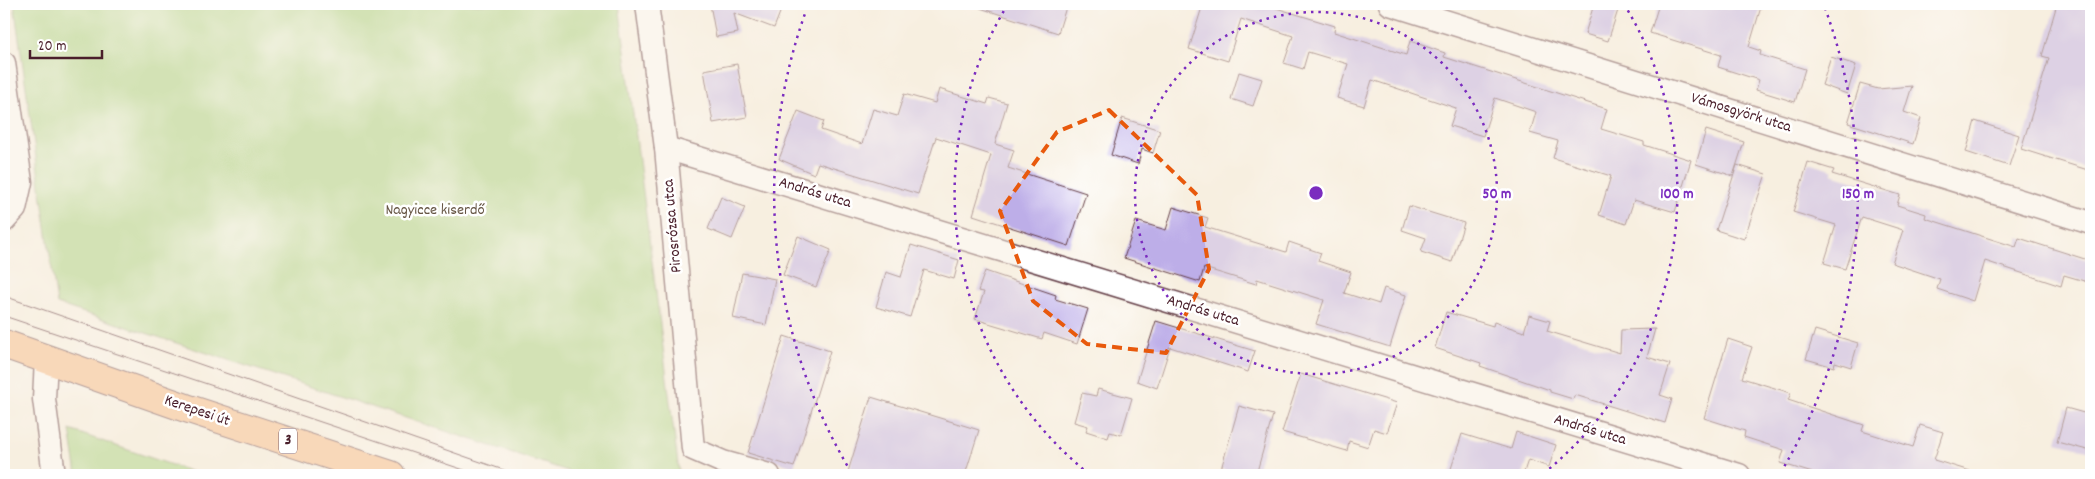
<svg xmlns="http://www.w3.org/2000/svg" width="2095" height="479" viewBox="0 0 2095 479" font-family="Dekko,sans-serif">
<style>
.green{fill:#a6d380;stroke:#787956}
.building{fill:#bdaee8}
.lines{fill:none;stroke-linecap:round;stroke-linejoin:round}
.minor-casing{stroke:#643e46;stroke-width:25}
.primary-casing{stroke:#643e46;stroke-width:30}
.minor{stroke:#fff;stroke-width:22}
.primary{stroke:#f9bc8a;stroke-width:28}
.tram{stroke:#4a1f2b;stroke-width:1}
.marked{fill:none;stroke:#e8590c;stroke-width:4;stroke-dasharray:10 6;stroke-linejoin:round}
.ring{fill:none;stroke:#7b2cbf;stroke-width:2.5;stroke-dasharray:2.5 5}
.labels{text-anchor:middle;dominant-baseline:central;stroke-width:5;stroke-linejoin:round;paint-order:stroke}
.shield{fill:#fff;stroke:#80626b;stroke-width:1}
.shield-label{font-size:15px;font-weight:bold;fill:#4a1f2b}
.street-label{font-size:16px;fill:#4a1f2b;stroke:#fff}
.park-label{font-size:16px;fill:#654;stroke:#fff}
.centre{fill:#7b2cbf;stroke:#fff;stroke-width:2.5}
.ring-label{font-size:15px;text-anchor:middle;font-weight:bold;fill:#7b2cbf;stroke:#fff;stroke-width:5;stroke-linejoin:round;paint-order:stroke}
</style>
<rect width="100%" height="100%" fill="#fff"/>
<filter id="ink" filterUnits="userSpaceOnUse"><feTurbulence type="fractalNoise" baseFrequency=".02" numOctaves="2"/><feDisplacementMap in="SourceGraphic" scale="10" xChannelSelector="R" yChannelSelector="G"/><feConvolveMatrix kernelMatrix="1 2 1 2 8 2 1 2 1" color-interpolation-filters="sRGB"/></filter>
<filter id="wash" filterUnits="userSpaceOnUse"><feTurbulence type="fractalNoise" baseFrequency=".0096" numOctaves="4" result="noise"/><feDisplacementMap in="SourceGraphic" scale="20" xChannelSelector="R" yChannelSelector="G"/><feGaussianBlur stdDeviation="1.12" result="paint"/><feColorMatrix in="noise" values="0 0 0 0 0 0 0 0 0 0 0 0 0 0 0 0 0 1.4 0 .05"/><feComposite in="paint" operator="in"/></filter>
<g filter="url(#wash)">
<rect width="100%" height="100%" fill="#f7efe0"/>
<!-- green -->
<g class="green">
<polygon points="14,4 619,4 679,472 676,475 580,475 57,304"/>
<polygon points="70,430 201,475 77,475"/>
</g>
<g id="blocks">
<!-- building -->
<g class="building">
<polygon points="710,4 765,4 781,10 774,28 734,13 738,33 716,37"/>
<polygon points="981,4 1067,4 1058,33 980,8"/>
<polygon points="1203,4 1263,4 1335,26 1334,32 1406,55 1410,41 1445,53 1444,57 1607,109 1601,129 1644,142 1644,145 1691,160 1675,212 1634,200 1626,224 1599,215 1611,176 1553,158 1558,141 1530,133 1536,112 1495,98 1483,136 1450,126 1456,108 1372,80 1364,106 1337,98 1348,64 1308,52 1303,69 1284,63 1293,36 1241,19 1228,61 1189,49"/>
<polygon points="1594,4 1620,4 1608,41 1585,34"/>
<polygon points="1659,4 1714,4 1731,9 1733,4 1750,4 1761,7 1749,47 1761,51 1760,55 1805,69 1795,102 1756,90 1759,80 1718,67 1721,55 1650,33"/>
<polygon points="2057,4 2091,4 2091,171 2021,149 2049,58 2042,56"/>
<polygon points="1831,57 1856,65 1847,94 1822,85"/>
<polygon points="737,64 747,117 713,123 704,70"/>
<polygon points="1239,72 1262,79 1253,106 1231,99"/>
<polygon points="1860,84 1878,89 1912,86 1904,112 1921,118 1913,144 1848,123"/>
<polygon points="939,89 987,104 989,98 1007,103 995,144 1014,150 1008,168 1086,193 1069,246 973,215 991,155 936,137 918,194 818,163 814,174 779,159 798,111 824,121 821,130 862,144 873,109 897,116 904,94 935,103"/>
<polygon points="1122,118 1160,130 1153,153 1142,149 1138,164 1111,155"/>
<polygon points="1975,121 2019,135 2009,166 1966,152"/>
<polygon points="1706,130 1744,142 1733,176 1696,164"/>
<polygon points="1808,162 1834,170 1832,174 1900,195 1897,205 1926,214 1925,218 2016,247 2019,238 2091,261 2091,283 2064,275 2061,286 1985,261 1973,301 1937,289 1940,279 1892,263 1903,230 1862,217 1845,269 1824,263 1836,225 1793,212"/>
<polygon points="1737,165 1766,174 1744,239 1716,230"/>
<polygon points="721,197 745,207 732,239 708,229"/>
<polygon points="1409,206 1464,223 1452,262 1421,252 1426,238 1402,230"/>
<polygon points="1173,207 1208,218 1205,227 1286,252 1289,242 1321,253 1318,261 1351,272 1344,293 1379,304 1384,288 1406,295 1390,347 1316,324 1324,300 1257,279 1256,284 1204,268 1200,282 1124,258 1136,221 1166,230"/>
<polygon points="798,236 831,250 816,287 783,275"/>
<polygon points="911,245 959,260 954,279 924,270 910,317 876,307 886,272 901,277"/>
<polygon points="985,271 1056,295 1055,299 1088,309 1077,344 1044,333 1042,339 975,319 984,292 978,291"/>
<polygon points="742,273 775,279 766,325 733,318"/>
<polygon points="1446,312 1493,326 1494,322 1524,332 1529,315 1550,321 1547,331 1620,353 1621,330 1655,329 1647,357 1670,364 1660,395 1672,399 1665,423 1575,395 1573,399 1550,392 1550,390 1480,366 1481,363 1435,348"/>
<polygon points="1156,321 1255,351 1248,372 1170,347 1157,388 1137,381"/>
<polygon points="1815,330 1858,343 1851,367 1835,362 1834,367 1806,359"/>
<polygon points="784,336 830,351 794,467 748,453"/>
<polygon points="1728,339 1752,347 1742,378 1791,393 1788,400 1864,425 1862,431 1913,447 1920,425 1943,432 1934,460 1970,471 1969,475 1819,475 1780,463 1784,450 1744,437 1745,431 1704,418"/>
<polygon points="1301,374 1397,403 1387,433 1374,429 1368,447 1349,441 1347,451 1282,432"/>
<polygon points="1098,389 1132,398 1121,435 1110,432 1108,438 1086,431 1088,426 1074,422 1082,393 1096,396"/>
<polygon points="871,397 979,430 965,475 847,475"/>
<polygon points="1239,406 1273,415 1256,475 1243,475 1221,469"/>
<polygon points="2066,408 2091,415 2091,451 2057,442"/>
<polygon points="1516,432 1556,445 1549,467 1528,460 1523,475 1449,475 1462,434 1511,449"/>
</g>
</g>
</g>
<g filter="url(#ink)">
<use href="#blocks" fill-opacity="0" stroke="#643e46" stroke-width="1"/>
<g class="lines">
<!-- minor casing -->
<g class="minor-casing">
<g id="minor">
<polyline points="647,4 666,148 693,449 723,462 769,475"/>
<polyline points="1390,4 2091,223"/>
<polyline points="4,63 21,182 15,209 4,221"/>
<polyline points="666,148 1739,475"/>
<polyline points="46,359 44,399 54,475"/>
</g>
</g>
<!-- primary casing -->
<g class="primary-casing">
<polyline id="primary" points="4,344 186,408 391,475"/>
</g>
<!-- minor -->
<use href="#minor" class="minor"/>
<!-- primary -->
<use href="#primary" class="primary"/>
<!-- tram -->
<g class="tram">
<polyline points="4,296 518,475"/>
<polyline points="4,316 479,475"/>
</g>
</g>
</g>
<!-- marked area -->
<path d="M0 0H2095V479H0ZM1109,110L1197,195L1209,269L1166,353L1087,344L1033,301L1000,211L1057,132Z" fill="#f7efe0" fill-opacity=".55" fill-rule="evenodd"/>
<path class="marked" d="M1109,110L1197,195L1209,269L1166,353L1087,344L1033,301L1000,211L1057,132Z"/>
<!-- distance rings -->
<g class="ring">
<circle cx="1316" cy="193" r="181"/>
<path d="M1089 474A361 361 0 0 1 1008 4M1624 4A361 361 0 0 1 1543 474"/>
<path d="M851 472A542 542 0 0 1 807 8M1825 8A542 542 0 0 1 1781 472"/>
</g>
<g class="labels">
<!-- shield labels -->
<rect class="shield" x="279" y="428.5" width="18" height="25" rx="4"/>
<g class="shield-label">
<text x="288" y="441">3</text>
</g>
<!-- street labels -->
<g class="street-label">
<text transform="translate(1741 113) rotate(17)">Vámosgyörk utca</text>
<text transform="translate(815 193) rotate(17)">András utca</text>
<text transform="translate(673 226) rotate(-95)">Pirosrózsa utca</text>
<text transform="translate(1203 311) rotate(17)">András utca</text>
<text transform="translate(197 411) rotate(19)">Kerepesi út</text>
<text transform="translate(1590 430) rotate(17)">András utca</text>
</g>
<!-- park labels -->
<g class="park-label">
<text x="435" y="210">Nagyicce kiserdő</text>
</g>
</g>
<circle cx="1316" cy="193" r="8" class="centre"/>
<g class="ring-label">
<text x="1497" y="198">50 m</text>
<text x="1677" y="198">100 m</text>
<text x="1858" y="198">150 m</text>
</g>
<!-- margin -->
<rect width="2095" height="479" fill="none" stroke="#fff" stroke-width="20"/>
<!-- scale -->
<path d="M30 50v8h72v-8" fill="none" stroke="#4a1f2b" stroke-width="2.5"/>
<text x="38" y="50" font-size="15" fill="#4a1f2b" stroke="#ffffff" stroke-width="4" paint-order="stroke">20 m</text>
</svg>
